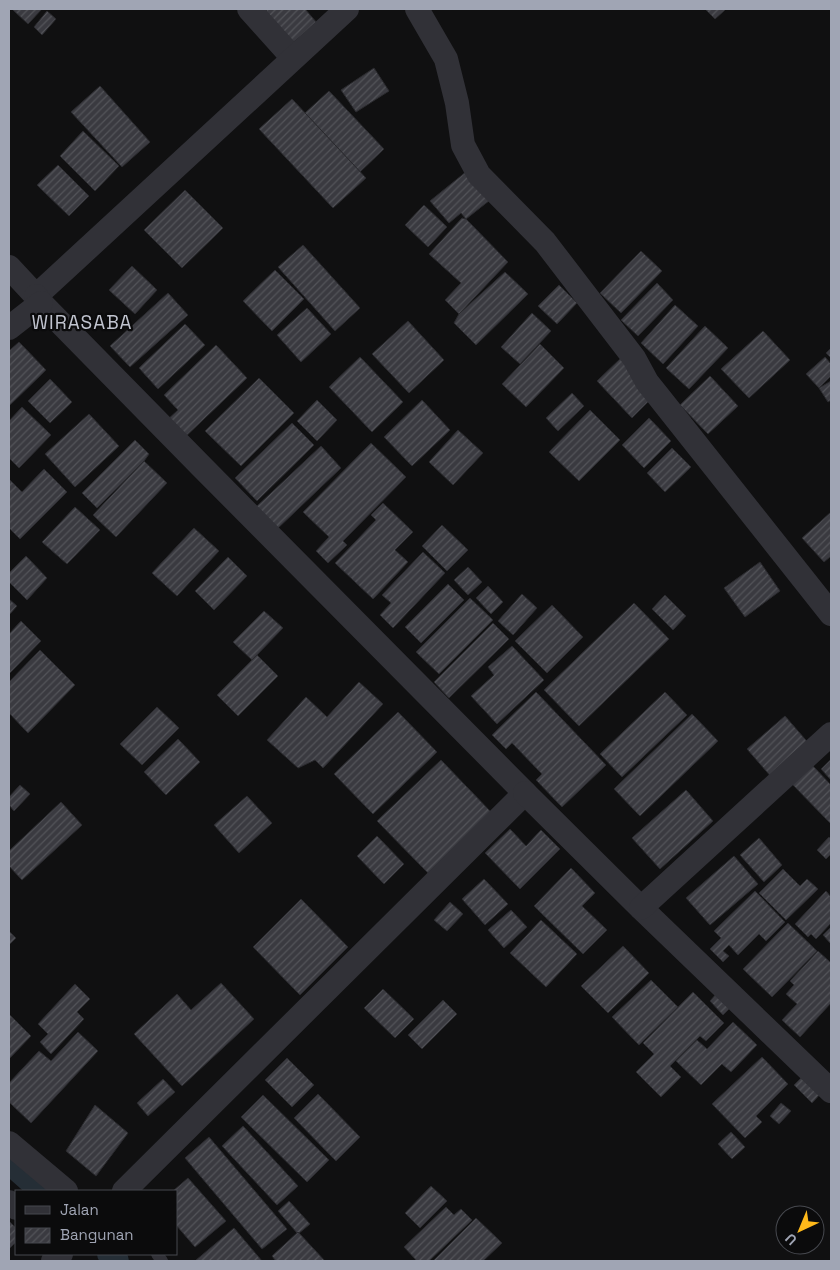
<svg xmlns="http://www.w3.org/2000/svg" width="840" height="1270" viewBox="0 0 840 1270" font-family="'Space Grotesk',sans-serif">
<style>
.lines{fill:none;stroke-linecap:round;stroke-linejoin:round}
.canal{stroke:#252e36;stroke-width:26}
.building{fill:url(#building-hatch);stroke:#2a2a2e}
.service{stroke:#313137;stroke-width:12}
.minor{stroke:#313137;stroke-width:24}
.labels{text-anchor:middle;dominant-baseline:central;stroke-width:4.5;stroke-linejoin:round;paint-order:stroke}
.quarter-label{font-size:19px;letter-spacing:1px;fill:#c1c4cf;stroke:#0b0b0c}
</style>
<defs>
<pattern id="building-hatch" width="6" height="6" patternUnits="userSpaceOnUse" patternTransform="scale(1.25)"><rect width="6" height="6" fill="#3a3a40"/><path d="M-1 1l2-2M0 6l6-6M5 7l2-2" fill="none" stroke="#535459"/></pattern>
</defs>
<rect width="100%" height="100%" fill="#101011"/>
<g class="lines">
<!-- canal -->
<g class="canal">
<polyline points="9,1161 43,1191"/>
<polyline points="110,1254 116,1261"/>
</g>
</g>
<!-- building -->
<g class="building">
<polygon points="12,9 42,9 28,24"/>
<polygon points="268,9 305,9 317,23 290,45 263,13"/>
<polygon points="705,9 726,9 715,19"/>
<polygon points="47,11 56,19 42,35 34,27"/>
<polygon points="374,68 389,91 356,112 341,90"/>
<polygon points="100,86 150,142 122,167 71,112"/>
<polygon points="329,91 384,149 360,172 305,113"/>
<polygon points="292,99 366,178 333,208 259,129"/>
<polygon points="83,131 119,166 95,191 60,156"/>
<polygon points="58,165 89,196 69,216 37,185"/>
<polygon points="467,171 490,200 466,219 461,213 449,223 430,201"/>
<polygon points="185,190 223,228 182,268 144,230"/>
<polygon points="424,205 447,227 428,247 405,225"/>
<polygon points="462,218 466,219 508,262 459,314 445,300 461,283 429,254"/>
<polygon points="303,245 360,308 335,331 278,267"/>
<polygon points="641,251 662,271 621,313 600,293"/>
<polygon points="132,266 157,290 135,314 109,290"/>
<polygon points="275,270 304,299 272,331 243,301"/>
<polygon points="505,272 528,294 476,345 454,323 459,314"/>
<polygon points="657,283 673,300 638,336 621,320"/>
<polygon points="559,285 577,303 557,324 538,306"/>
<polygon points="168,293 188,315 130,367 110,346"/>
<polygon points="675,305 698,326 663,364 641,343"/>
<polygon points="307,308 331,334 301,362 277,335"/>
<polygon points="532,313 551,331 520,364 501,347"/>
<polygon points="408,321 444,360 409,393 372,354"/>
<polygon points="185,324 205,345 158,389 139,368"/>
<polygon points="705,326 728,348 689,389 666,368"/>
<polygon points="763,331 790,360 749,398 721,369"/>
<polygon points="19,342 46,370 9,406 9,351"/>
<polygon points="540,344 564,368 526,407 502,384"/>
<polygon points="216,345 247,378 182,440 165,422 178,410 164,395"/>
<polygon points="831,348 831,358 826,353"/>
<polygon points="360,357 403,402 372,432 329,387"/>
<polygon points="825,357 831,364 831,376 819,388 806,374"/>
<polygon points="621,358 655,395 632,418 597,381"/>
<polygon points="710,376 738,406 708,434 680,405"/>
<polygon points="259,378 294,413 241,466 205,431"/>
<polygon points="50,379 72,402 50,423 28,401"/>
<polygon points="831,381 831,400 828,402 819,388"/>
<polygon points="572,393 584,406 558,431 546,418"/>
<polygon points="317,400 337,420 317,441 297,421"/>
<polygon points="422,400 450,430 412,466 384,437"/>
<polygon points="22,407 51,435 19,468 9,458 9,421"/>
<polygon points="590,410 620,440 579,481 549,452"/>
<polygon points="89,414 119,446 75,487 45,454"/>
<polygon points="649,418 671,441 644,468 622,445"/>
<polygon points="292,423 314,445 257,501 235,478"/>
<polygon points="458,430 483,453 453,485 429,462"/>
<polygon points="135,440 149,454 144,461 97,508 82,493"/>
<polygon points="371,443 406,477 343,541 347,545 328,563 316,551 329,537 303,512"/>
<polygon points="321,446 341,468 276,530 255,508"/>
<polygon points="672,448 691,467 665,492 647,473"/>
<polygon points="144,461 167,483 116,537 93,515"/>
<polygon points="44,469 67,492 20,539 9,528 9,479 22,492"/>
<polygon points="383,503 413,532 395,550 408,562 373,599 335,563 376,520 371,515"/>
<polygon points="75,507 100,530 67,564 42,542"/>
<polygon points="831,512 831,556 824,562 802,538"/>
<polygon points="442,525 468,550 447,571 422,546"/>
<polygon points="194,528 219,551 177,596 152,573"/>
<polygon points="423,552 445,573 393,628 380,615 391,603 382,595"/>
<polygon points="26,556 47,578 27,600 9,582 9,573"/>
<polygon points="228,557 247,576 214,610 195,591"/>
<polygon points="760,562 780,591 745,617 724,588"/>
<polygon points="468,567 482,582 468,595 454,580"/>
<polygon points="448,584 464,600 421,643 405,627"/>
<polygon points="488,586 503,602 491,614 476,598"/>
<polygon points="522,594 537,608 513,635 498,621"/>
<polygon points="665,595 686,616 673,630 652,609"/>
<polygon points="470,598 493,620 439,674 416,652"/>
<polygon points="9,599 17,606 9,615"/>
<polygon points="634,603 669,639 579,726 544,690"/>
<polygon points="552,605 583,637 547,673 515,641"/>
<polygon points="264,611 283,628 252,660 233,642"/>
<polygon points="21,621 41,641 10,673 9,672 9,634"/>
<polygon points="493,623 509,639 449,698 434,682"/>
<polygon points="512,646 544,680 497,724 471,696 494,675 488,667"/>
<polygon points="40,650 75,685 28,733 9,713 9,682"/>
<polygon points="257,655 278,676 238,716 217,695"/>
<polygon points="359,682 383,704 323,768 315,760 298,768 267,740 306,697 327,717"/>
<polygon points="536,692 606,765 562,807 536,780 542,774 512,743 506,749 492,735"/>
<polygon points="665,692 687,715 622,777 600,754"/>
<polygon points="157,707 179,728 142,765 120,744"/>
<polygon points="398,712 437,752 373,814 334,774"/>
<polygon points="692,714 718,741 640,816 614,789"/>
<polygon points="785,716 811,746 773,779 747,749"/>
<polygon points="178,739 200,762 166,795 144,772"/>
<polygon points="831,759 831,780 821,769"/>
<polygon points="441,760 491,812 428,873 377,821"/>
<polygon points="812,765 831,785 831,824 792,784"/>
<polygon points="20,785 30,794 14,811 9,805 9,797"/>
<polygon points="686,790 713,821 660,869 632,838"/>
<polygon points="247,796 272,823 239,853 214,825"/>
<polygon points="61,802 82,825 22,880 9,866 9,851"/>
<polygon points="510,829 526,846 541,830 560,849 520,889 485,853"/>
<polygon points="377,836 404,864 384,884 357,856"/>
<polygon points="829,837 831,839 831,854 826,859 817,850"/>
<polygon points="759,838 782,865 764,882 740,855"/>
<polygon points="734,856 758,884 710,925 686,898"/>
<polygon points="571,868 595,893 582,906 607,930 583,954 534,906"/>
<polygon points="783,869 800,886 807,879 818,889 786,920 759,893"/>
<polygon points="484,879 508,904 485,925 462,899"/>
<polygon points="755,891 785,922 766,941 759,934 738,955 729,945 723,951 729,956 723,962 710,949 721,938 714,931"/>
<polygon points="826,891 831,897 831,923 816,939 811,934 808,937 795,924"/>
<polygon points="301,899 348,947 300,995 253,947"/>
<polygon points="450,902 463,914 447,931 434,920"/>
<polygon points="511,910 527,927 504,948 488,930"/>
<polygon points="541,920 577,954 546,987 510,953"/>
<polygon points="788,923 817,951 772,997 743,969"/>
<polygon points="831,927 831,944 823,935"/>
<polygon points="9,931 16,938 9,945"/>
<polygon points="623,946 649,973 608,1013 581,986"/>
<polygon points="818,951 831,963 831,1003 800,1037 782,1020 797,1004 786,994 794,985 790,981"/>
<polygon points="651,980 678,1007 639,1045 612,1017"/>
<polygon points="221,983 254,1019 182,1086 134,1034 177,994 191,1010"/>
<polygon points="75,984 90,999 77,1012 84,1019 51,1054 40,1042 48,1034 38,1024"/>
<polygon points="383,989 414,1019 395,1038 364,1008"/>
<polygon points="693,992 724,1023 706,1041 700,1036 670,1066 681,1077 661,1097 636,1072 654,1054 643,1043"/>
<polygon points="718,992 731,1007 723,1015 710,1001"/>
<polygon points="443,1000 457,1014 422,1049 408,1035"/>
<polygon points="9,1014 31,1036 9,1059"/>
<polygon points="733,1022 757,1045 731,1072 722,1064 701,1085 676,1061 697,1040 707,1049"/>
<polygon points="78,1032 98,1051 31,1123 9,1102 9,1083 39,1051 51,1061"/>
<polygon points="762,1057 788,1084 756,1116 762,1122 745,1138 712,1104"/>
<polygon points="287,1058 314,1085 292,1107 265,1080"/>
<polygon points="804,1075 822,1092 812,1103 794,1085"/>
<polygon points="163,1079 175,1092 148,1116 137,1103"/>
<polygon points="318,1094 360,1137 336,1161 294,1118"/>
<polygon points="263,1095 329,1160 307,1182 241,1117"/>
<polygon points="781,1103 791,1111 779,1124 770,1116"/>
<polygon points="95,1105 128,1133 96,1176 66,1151"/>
<polygon points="243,1126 298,1186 277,1205 222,1146"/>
<polygon points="731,1132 745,1147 732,1159 718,1144"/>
<polygon points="209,1137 287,1229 262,1249 185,1158"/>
<polygon points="188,1178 226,1221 195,1247 176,1225 176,1191 173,1191"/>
<polygon points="431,1186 447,1201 420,1228 405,1213"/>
<polygon points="289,1201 310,1224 298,1234 278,1211"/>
<polygon points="446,1207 454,1215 461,1209 472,1220 429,1261 417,1261 404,1247"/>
<polygon points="476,1218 502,1243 483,1261 433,1261"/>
<polygon points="9,1221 16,1228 16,1242 9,1249"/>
<polygon points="234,1228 262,1261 195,1261"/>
<polygon points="298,1232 325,1261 276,1261 272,1256"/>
</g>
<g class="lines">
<!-- service -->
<polyline class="service" points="157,1254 162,1261"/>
<!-- minor -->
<g class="minor">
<polyline points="249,9 293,58"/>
<polyline points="417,9 446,59 457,103 463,145 479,175 545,242 634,358 647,382 659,397 831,614"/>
<polyline points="9,267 36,296 347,9"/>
<polyline points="36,296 41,303 203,468 525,793 124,1191"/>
<polyline points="9,328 41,303"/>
<polyline points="525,793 641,908 831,1091"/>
<polyline points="641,908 831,734"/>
<polyline points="9,1143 66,1191"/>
<polyline points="9,1202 16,1208"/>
<polyline points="53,1261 61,1254"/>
</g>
</g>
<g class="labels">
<!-- quarter labels -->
<g class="quarter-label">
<text x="82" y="322">WIRASABA</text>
</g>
</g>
<!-- border -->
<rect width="840" height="1270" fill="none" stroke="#a0a5b4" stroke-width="20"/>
<!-- legend -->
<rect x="15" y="1190" width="162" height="65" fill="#0b0b0c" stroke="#47494f"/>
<rect x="25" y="1206" width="25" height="8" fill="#313137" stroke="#47494f"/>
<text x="60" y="1215" font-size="15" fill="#a0a5b4">Jalan</text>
<rect x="25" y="1228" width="25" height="15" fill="url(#building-hatch)" stroke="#47494f"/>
<text x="60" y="1240" font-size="15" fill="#a0a5b4">Bangunan</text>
<!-- north arrow -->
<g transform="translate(800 1230) rotate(224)"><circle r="24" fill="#0b0b0c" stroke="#47494f"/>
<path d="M0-4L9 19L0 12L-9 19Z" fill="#ffb91a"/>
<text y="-8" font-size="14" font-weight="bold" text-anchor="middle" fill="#a0a5b4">U</text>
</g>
</svg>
